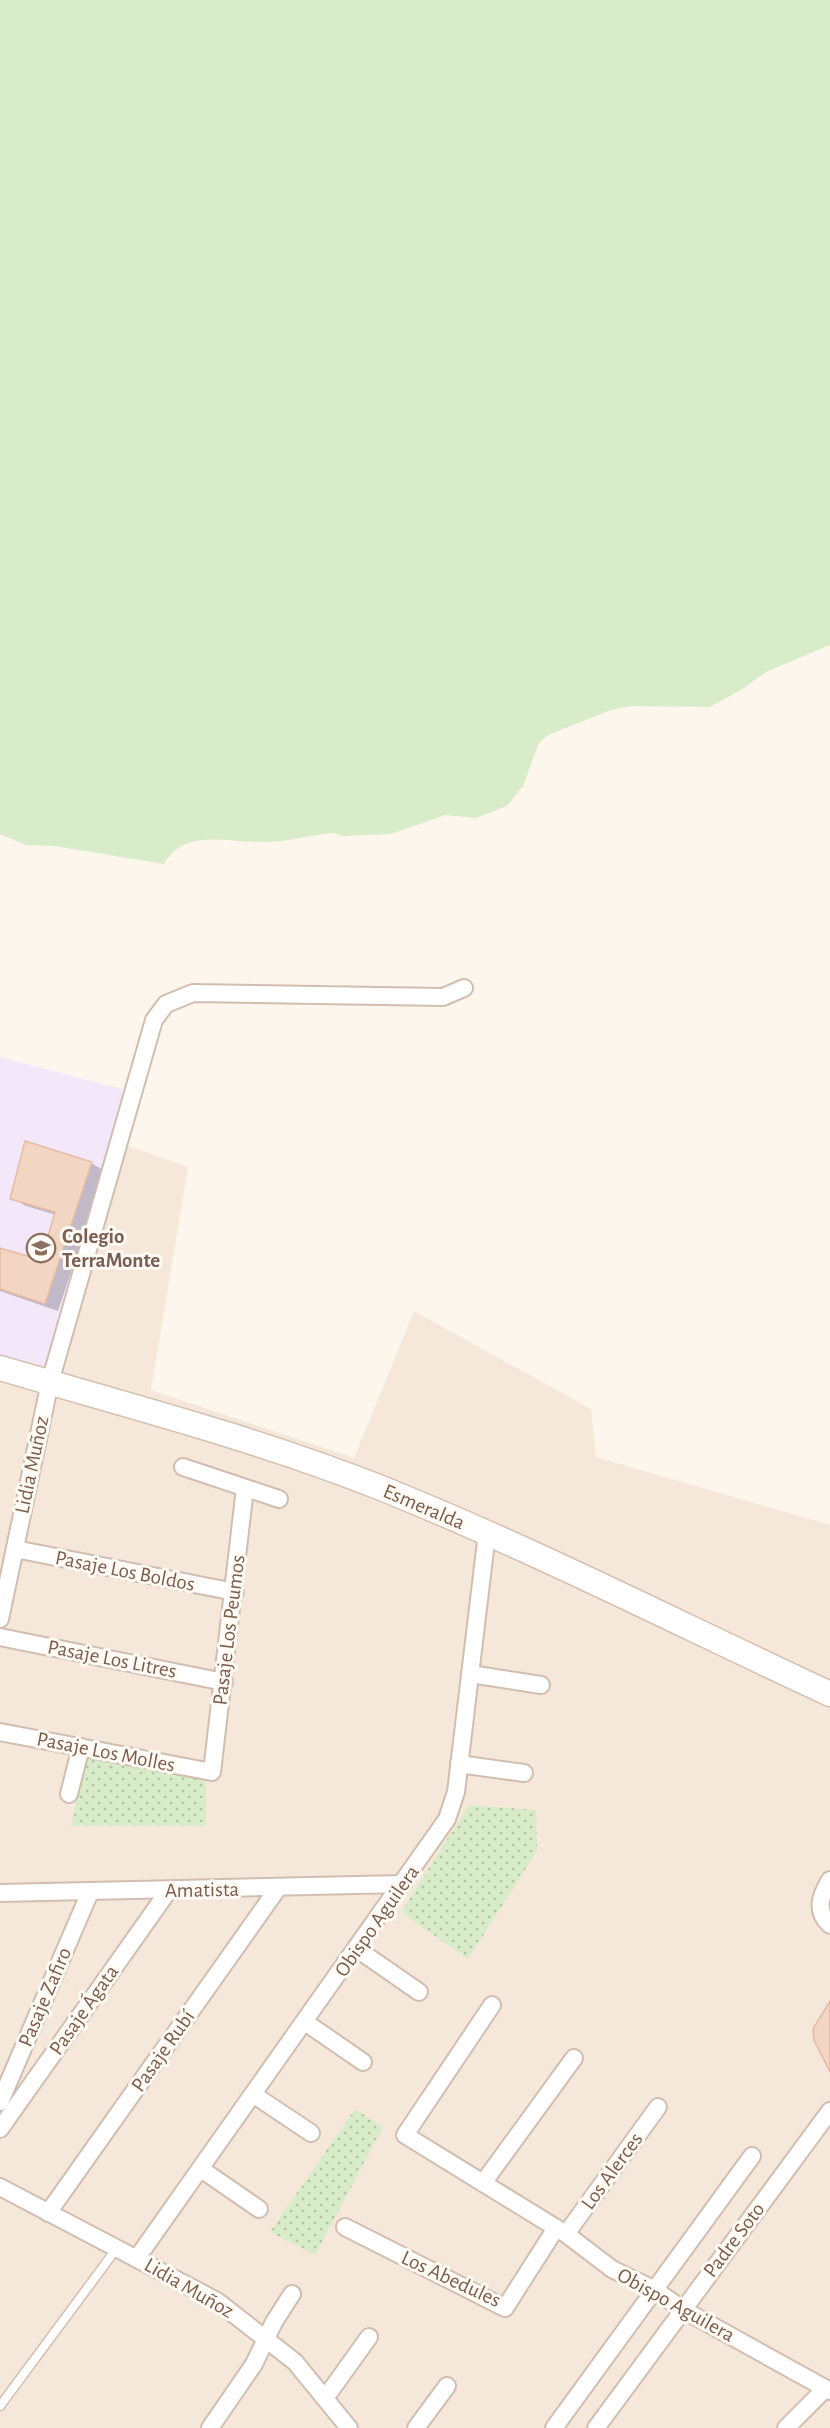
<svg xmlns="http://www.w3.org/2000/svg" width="830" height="2428" viewBox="0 0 830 2428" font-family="'Alegreya Sans',sans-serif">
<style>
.residential{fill:#f5e8da}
.education{fill:#f3e8fa}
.green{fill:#d8ecc9}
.park{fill:url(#park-dots)}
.shadow{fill:#0003}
.building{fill:#f3d5c3;stroke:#e6bba3;stroke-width:1.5}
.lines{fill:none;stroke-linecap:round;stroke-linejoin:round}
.lane-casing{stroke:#d1beb0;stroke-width:11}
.street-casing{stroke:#d1beb0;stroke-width:20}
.secondary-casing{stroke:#d6c0b0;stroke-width:27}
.lane{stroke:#fff;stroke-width:8}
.street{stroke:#fff;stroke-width:16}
.secondary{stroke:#fff;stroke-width:24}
.labels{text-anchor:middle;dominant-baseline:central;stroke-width:6;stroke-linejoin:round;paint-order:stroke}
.education-label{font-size:21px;font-weight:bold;fill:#785e54;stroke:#fffaf3;text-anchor:start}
.street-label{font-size:21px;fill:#7a5c4d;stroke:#fffaf3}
</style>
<defs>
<pattern id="park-dots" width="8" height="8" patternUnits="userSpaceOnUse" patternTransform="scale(1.5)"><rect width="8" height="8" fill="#d8ecc9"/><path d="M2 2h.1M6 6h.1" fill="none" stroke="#b4c2a5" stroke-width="1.8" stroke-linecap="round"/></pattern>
</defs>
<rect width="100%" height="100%" fill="#fdf6ec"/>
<!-- residential -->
<polygon class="residential" points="112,1140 188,1167 151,1390 354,1458 414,1311 591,1409 596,1457 830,1525 830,2428 0,2428 0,1341"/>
<!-- education -->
<polygon class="education" points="0,1057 125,1090 49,1371 0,1357"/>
<!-- green -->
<path class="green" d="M0,0H830V645L766,672L744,688L710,707L631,706L611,710L548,735L539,743L523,786L507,806L476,818L445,815L391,834L343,836L333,833C310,835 286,842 263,842C228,843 185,827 164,864L55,846L26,845L0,834Z"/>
<!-- park -->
<g class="park">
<polygon points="87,1754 206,1777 206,1826 71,1826"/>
<polygon points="469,1805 536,1810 537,1851 468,1959 401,1912"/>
<polygon points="355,2109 383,2127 315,2255 270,2232"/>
</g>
<!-- shadow -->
<polygon class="shadow" points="91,1163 105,1171 58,1311 0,1291 0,1250 42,1262 56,1215 26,1206 12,1198"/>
<!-- building -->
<g class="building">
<polygon points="25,1141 92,1162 45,1304 0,1289 0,1248 41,1260 55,1212 10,1199"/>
<polygon points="830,2001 830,2072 814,2040 813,2029"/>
</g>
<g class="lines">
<!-- lane casing -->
<g class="lane-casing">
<polyline id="lane" points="0,2406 117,2248"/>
</g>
<!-- street casing -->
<g class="street-casing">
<g id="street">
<polyline points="183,1467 279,1499"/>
<polyline points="15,1549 235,1592"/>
<polyline points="0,1619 50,1382 154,1020 166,1004 193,993 443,997 464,988"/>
<polyline points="0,1637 224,1682"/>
<polyline points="470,1674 541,1685"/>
<polyline points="0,1732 212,1772 245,1488"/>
<polyline points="459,1764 524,1773"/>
<polyline points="69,1794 81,1747"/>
<path d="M830,1880C820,1896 815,1911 830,1925"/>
<polyline points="0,1893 403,1884"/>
<polyline points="357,1949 419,1992"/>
<polyline points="492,2005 405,2135 566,2234 612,2269 655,2290 682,2309 830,2391"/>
<polyline points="305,2022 363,2062"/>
<polyline points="254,2095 311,2133"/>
<polyline points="0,2102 90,1892"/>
<polyline points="0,2129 169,1890"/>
<polyline points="201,2169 259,2209"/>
<polyline points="483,2183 574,2058"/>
<polyline points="0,2187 217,2301 295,2362 349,2428"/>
<polyline points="48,2213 278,1888"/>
<polyline points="345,2227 505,2308 556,2228"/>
<polyline points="566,2234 658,2107"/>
<polyline points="137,2258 447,1819 456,1792 487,1533"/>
<polyline points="326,2397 369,2337"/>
<polyline points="210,2428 254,2364 274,2322 292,2294"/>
<polyline points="416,2428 447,2386"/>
<polyline points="554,2428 752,2156"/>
<polyline points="596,2428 830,2111"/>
<polyline points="786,2428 825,2389"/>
</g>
</g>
<!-- secondary casing -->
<g class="secondary-casing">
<path id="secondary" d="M0,1368C126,1405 254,1438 376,1486C531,1548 679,1624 830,1694"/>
</g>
<!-- lane -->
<use href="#lane" class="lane"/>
<!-- street -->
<use href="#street" class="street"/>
<!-- secondary -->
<use href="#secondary" class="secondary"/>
</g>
<!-- icons -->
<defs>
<g id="school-ring" transform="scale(1.5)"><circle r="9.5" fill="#fffaf3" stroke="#8d6e63" stroke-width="1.5"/><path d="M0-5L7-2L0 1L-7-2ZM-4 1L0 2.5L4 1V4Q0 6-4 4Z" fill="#8d6e63"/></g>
</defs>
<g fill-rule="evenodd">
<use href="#school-ring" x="41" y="1248"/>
</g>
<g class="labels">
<!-- education labels -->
<g class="education-label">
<text x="62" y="1236">Colegio<tspan x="62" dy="24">TerraMonte</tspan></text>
</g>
<!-- street labels -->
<g class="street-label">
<text transform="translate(32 1465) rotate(-78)">Lidia Muñoz</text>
<text transform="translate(424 1507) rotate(23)">Esmeralda</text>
<text transform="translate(125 1571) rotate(11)">Pasaje Los Boldos</text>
<text transform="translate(229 1630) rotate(-83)">Pasaje Los Peumos</text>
<text transform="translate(112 1659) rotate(11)">Pasaje Los Litres</text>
<text transform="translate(106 1752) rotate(11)">Pasaje Los Molles</text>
<text transform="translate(202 1890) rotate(-1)">Amatista</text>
<text transform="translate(377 1921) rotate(-55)">Obispo Aguilera</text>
<text transform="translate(45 1997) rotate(-67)">Pasaje Zafiro</text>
<text transform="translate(84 2010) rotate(-55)">Pasaje Ágata</text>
<text transform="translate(163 2051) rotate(-55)">Pasaje Rubí</text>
<text transform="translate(612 2171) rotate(-54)">Los Alerces</text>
<text transform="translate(734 2240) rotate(-53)">Padre Soto</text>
<text transform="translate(451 2279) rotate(25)">Los Abedules</text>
<text transform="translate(189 2288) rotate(30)">Lidia Muñoz</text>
<text transform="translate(676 2305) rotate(29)">Obispo Aguilera</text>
</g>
</g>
</svg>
